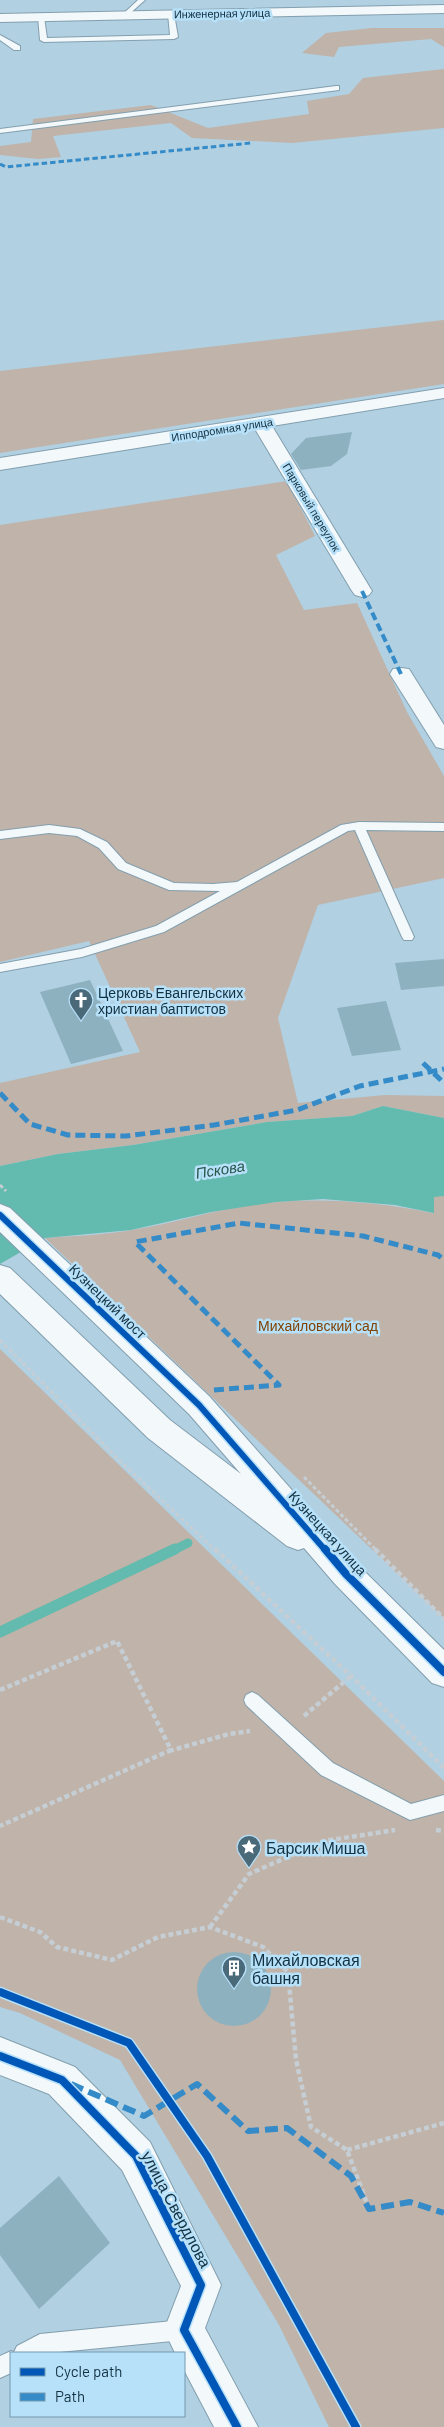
<svg xmlns="http://www.w3.org/2000/svg" width="444" height="2427" viewBox="0 0 444 2427" font-family="Barlow,sans-serif">
<style>
.green{fill:#c0b3a9}
.water{fill:#63baae}
.lines{fill:none;stroke-linecap:round;stroke-linejoin:round}
.stream-far1{stroke:#63baae;stroke-width:9}
.stream{stroke:#63baae;stroke-width:11}
.building{fill:#8db1be}
.service-casing{stroke:#839fae;stroke-width:2}
.minor-casing{stroke:#839fae;stroke-width:2}
.tertiary-casing{stroke:#839fae;stroke-width:2}
.secondary-casing{stroke:#839fae;stroke-width:2}
.path-far1{stroke:#c5ced4;stroke-width:3;stroke-dasharray:4 2.5;stroke-linecap:butt}
.path{stroke:#c5ced4;stroke-width:4.5;stroke-dasharray:5 3;stroke-linecap:butt}
.service{fill:#f3f8fb;fill-rule:evenodd}
.minor{fill:#f3f8fb;fill-rule:evenodd}
.tertiary{fill:#f3f8fb;fill-rule:evenodd}
.secondary{fill:#f3f8fb;fill-rule:evenodd}
.quiet-far3{stroke:#348bc8;stroke-width:3;stroke-dasharray:5.5 3;stroke-linecap:butt}
.quiet-far2{stroke:#348bc8;stroke-width:4;stroke-dasharray:8 4;stroke-linecap:butt}
.quiet-far1{stroke:#348bc8;stroke-width:5;stroke-dasharray:10 5;stroke-linecap:butt}
.quiet{stroke:#348bc8;stroke-width:6;stroke-dasharray:13 6;stroke-linecap:butt}
.cycleway-far1-casing{stroke:#b7e0f9;stroke-width:9}
.cycleway-casing{stroke:#b7e0f9;stroke-width:11}
.cycleway-far1{stroke:#0057b8;stroke-width:6}
.cycleway{stroke:#0057b8;stroke-width:8}
.labels{text-anchor:middle;dominant-baseline:central;stroke-width:5;stroke-linejoin:round;paint-order:stroke}
.far-street-label{font-size:11px;fill:#123141;stroke:#b7e0f9}
.poi-label{font-size:14px;fill:#123141;stroke:#b7e0f9;text-anchor:start}
.street-label{font-size:14px;fill:#123141;stroke:#b7e0f9}
.park-label{font-size:14px;fill:#824101;stroke:#b7e0f9}
.water-label{font-size:15px;font-style:italic;fill:#29574c;stroke:#b7e0f9}
.near-poi-label{font-size:16px;fill:#123141;stroke:#b7e0f9;text-anchor:start}
.near-street-label{font-size:16px;fill:#123141;stroke:#b7e0f9}
</style>
<rect width="100%" height="100%" fill="#b1d0e2"/>
<!-- green -->
<g class="green">
<polygon points="372,28 444,28 444,47 431,39 339,47 334,57 302,53 326,33"/>
<polygon points="444,69 444,128 292,143 192,138 171,123 53,136 61,157 38,159 0,155 0,146 31,142 33,119 151,105 208,128 309,114 307,101 349,94 363,78"/>
<polygon points="444,320 444,384 0,453 0,371"/>
<polygon points="287,481 315,536 276,555 304,610 357,603 407,712 444,776 444,878 318,905 278,1018 298,1103 385,1095 444,1096 444,1118 383,1106 352,1116 267,1122 133,1145 58,1154 0,1166 0,1083 140,1052 89,941 0,962 0,525"/>
<path d="M434,1196H444V1618L45,1238C73,1236 103,1235 132,1230C181,1222 228,1205 278,1202C330,1198 382,1203 433,1213Z"/>
<polygon points="0,1349 444,1781 444,2427 329,2427 279,2325 120,2060 20,2013 0,2007"/>
</g>
<!-- water -->
<polygon class="water" points="383,1106 444,1118 444,1196 434,1197 434,1213 395,1205 323,1199 276,1202 211,1212 131,1230 45,1238 0,1264 0,1166 58,1154 133,1145 267,1122 352,1116"/>
<g class="lines">
<!-- stream-far1 -->
<polyline class="stream-far1" points="172,1551 188,1543"/>
<!-- stream -->
<polyline class="stream" points="0,1632 175,1549"/>
</g>
<!-- building -->
<g class="building">
<polygon points="352,432 347,454 331,466 301,470 291,454 306,438"/>
<polygon points="444,959 444,986 401,990 395,963"/>
<polygon points="90,980 123,1051 71,1064 40,992"/>
<polygon points="386,1001 401,1050 352,1056 337,1008"/>
<circle cx="234" cy="1989" r="37"/>
<polygon points="59,2176 110,2243 39,2309 0,2255 0,2228"/>
</g>
<g class="lines">
<!-- service casing -->
<g class="service-casing">
<g id="service">
<polygon points="138,0 145,0 127,16 123,16 123,14"/>
<polygon points="171,12 174,14 178,37 174,39 44,42 40,40 38,17 41,15 44,17 47,38 170,35 168,14"/>
<polygon points="0,35 20,46 20,50 14,50 0,40"/>
<polygon points="336,86 339,86 339,90 0,133 0,129"/>
<polygon points="359,822 444,823 444,831 366,830 414,937 412,940 404,940 402,937 355,830 348,831 164,932 82,957 0,972 0,964 81,949 156,926 220,891 169,890 118,869 99,848 77,836 49,833 0,839 0,831 49,825 80,829 107,842 126,863 174,883 213,884 237,882 341,825"/>
<polygon points="252,1692 258,1695 333,1763 411,1804 444,1795 444,1811 410,1820 321,1775 246,1705 244,1700 246,1695"/>
<polygon points="183,2320 190,2323 193,2330 190,2337 183,2340 49,2353 11,2353 11,2373 0,2378 0,2356 11,2351 14,2352 17,2346 40,2334"/>
</g>
</g>
<!-- minor casing -->
<g class="minor-casing">
<g id="minor">
<polygon points="444,388 444,398 272,426 372,591 369,595 362,597 355,595 352,591 255,429 0,470 0,458"/>
<polygon points="401,668 409,669 444,725 444,749 436,747 390,674 393,669"/>
<polygon points="0,2037 75,2067 150,2142 221,2285 205,2328 258,2427 214,2427 184,2370 184,2353 175,2353 164,2330 181,2286 122,2170 49,2094 0,2075"/>
</g>
</g>
<!-- tertiary casing -->
<g class="tertiary-casing">
<polygon id="tertiary" points="0,1204 10,1208 209,1396 357,1564 444,1650 444,1687 432,1683 335,1584 304,1548 298,1550 287,1546 148,1438 0,1294 0,1265 10,1268 170,1420 241,1474 189,1414 0,1232"/>
</g>
<!-- secondary casing -->
<g class="secondary-casing">
<polygon id="secondary" points="444,5 444,13 0,22 0,14"/>
</g>
<!-- path-far1 -->
<g class="path-far1">
<polyline points="0,1185 6,1191"/>
<polyline points="0,1340 120,1461 216,1551"/>
<polyline points="304,1477 377,1551"/>
</g>
<!-- path -->
<g class="path">
<polyline points="215,1549 351,1676 444,1768"/>
<polyline points="375,1549 444,1619"/>
<polyline points="0,1690 117,1641 171,1750 0,1826"/>
<polyline points="304,1716 351,1676"/>
<polyline points="169,1751 229,1734 250,1731"/>
<polyline points="436,1830 444,1831"/>
<polyline points="0,1917 40,1932 57,1947 112,1960 158,1937 210,1927 263,1947 288,1972 296,2060 311,2127 347,2150 369,2209"/>
<polyline points="210,1927 249,1874 324,1841 395,1830"/>
<polyline points="347,2150 444,2123"/>
</g>
<!-- service -->
<use href="#service" class="service"/>
<!-- minor -->
<use href="#minor" class="minor"/>
<!-- tertiary -->
<use href="#tertiary" class="tertiary"/>
<!-- secondary -->
<use href="#secondary" class="secondary"/>
<!-- quiet-far3 -->
<polyline class="quiet-far3" points="0,164 6,167 251,143"/>
<!-- quiet-far2 -->
<polyline class="quiet-far2" points="362,591 401,674"/>
<!-- quiet-far1 -->
<g class="quiet-far1">
<polyline points="423,1063 444,1083"/>
<polyline points="0,1093 30,1124 68,1135 126,1136 214,1125 297,1110 360,1086 444,1069"/>
<polyline points="214,1390 279,1385 135,1242 239,1223 363,1236 438,1255 444,1260"/>
</g>
<!-- quiet -->
<polyline class="quiet" points="71,2084 144,2116 197,2084 248,2131 287,2128 351,2176 369,2209 410,2202 444,2213"/>
<!-- cycleway-far1 casing -->
<g class="cycleway-far1-casing">
<polyline id="cycleway-far1" points="0,1215 199,1405 326,1551"/>
</g>
<!-- cycleway casing -->
<g class="cycleway-casing">
<g id="cycleway">
<polyline points="325,1549 346,1574 444,1672"/>
<polyline points="0,1992 129,2043 207,2156 356,2427"/>
<polyline points="0,2056 62,2080 136,2156 201,2285 184,2330 237,2427"/>
</g>
</g>
<!-- cycleway-far1 -->
<use href="#cycleway-far1" class="cycleway-far1"/>
<!-- cycleway -->
<use href="#cycleway" class="cycleway"/>
</g>
<!-- icons -->
<defs>
<g id="church-pin" transform="scale(1.25)"><path d="M0 17L-7.5 6A9.5 9.5 0 1 1 7.5 6Z" fill="#4a6979" stroke="#b7e0f9"/><path d="M-1.2-6h2.4v3.5h3.3v2.4h-3.3V6h-2.4V-.1h-3.3v-2.4h3.3Z" fill="#fff"/></g>
<g id="sight-pin" transform="scale(1.25)"><path d="M0 17L-7.5 6A9.5 9.5 0 1 1 7.5 6Z" fill="#4a6979" stroke="#b7e0f9"/><path d="M0-6L1.8-2.2L6-1.7L2.9 1.2L3.7 5.4L0 3.3L-3.7 5.4L-2.9 1.2L-6-1.7L-1.8-2.2Z" fill="#fff"/></g>
<g id="building-pin" transform="scale(1.25)"><path d="M0 17L-7.5 6A9.5 9.5 0 1 1 7.5 6Z" fill="#4a6979" stroke="#b7e0f9"/><path d="M-4-6H4V6H1V3H-1V6H-4ZM-2.5-4.3h1.7v1.8h-1.7ZM.8-4.3h1.7v1.8H.8ZM-2.5-1h1.7V.8h-1.7ZM.8-1h1.7V.8H.8Z" fill="#fff"/></g>
</defs>
<g fill-rule="evenodd">
<use href="#church-pin" x="81" y="1000"/>
<use href="#sight-pin" x="249" y="1847"/>
<use href="#building-pin" x="234" y="1968"/>
</g>
<g class="labels">
<!-- far-street labels -->
<g class="far-street-label">
<text transform="translate(222 13) rotate(-1)">Инженерная улица</text>
<text transform="translate(222 429) rotate(-9)">Ипподромная улица</text>
<text transform="translate(312 507) rotate(59)">Парковый переулок</text>
</g>
<!-- poi labels -->
<g class="poi-label">
<text x="98" y="992">Церковь Евангельских<tspan x="98" dy="16">христиан баптистов</tspan></text>
</g>
<!-- street labels -->
<g class="street-label">
<text transform="translate(108 1301) rotate(44)">Кузнецкий мост</text>
<text transform="translate(328 1533) rotate(48)">Кузнецкая улица</text>
</g>
<!-- park labels -->
<g class="park-label">
<text x="318" y="1325">Михайловский сад</text>
</g>
<!-- water labels -->
<g class="water-label">
<text transform="translate(220 1169) rotate(-9)">Пскова</text>
</g>
<!-- near-poi labels -->
<g class="near-poi-label">
<text x="266" y="1847">Барсик Миша</text>
<text x="252" y="1959">Михайловская<tspan x="252" dy="18">башня</tspan></text>
</g>
<!-- near-street labels -->
<g class="near-street-label">
<text transform="translate(177 2209) rotate(62)">улица Свердлова</text>
</g>
</g>
<!-- legend -->
<rect x="10" y="2352" width="175" height="65" fill="#b7e0f9" stroke="#759aaf"/>
<rect x="20" y="2368" width="25" height="8" fill="#0057b8" stroke="#759aaf"/>
<text x="55" y="2377" font-size="15" fill="#123141">Cycle path</text>
<rect x="20" y="2393" width="25" height="8" fill="#348bc8" stroke="#759aaf"/>
<text x="55" y="2402" font-size="15" fill="#123141">Path</text>
</svg>
